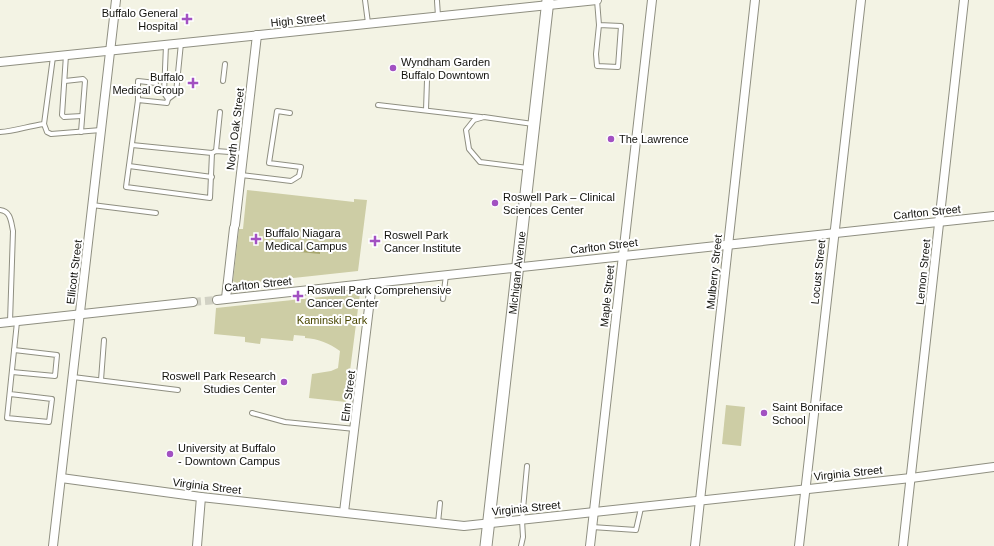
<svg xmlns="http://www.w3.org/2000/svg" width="994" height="546" viewBox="0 0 994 546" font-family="Helvetica,sans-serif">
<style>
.green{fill:#cdcda5}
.water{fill:#a8a76e}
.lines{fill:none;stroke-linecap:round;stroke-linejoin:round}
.street-tunnel{stroke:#d1d1c4;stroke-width:8;stroke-dasharray:8 4;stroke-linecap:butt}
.lane-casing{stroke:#8f8f81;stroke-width:6}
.street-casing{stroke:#8f8f81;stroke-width:10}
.secondary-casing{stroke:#8f8f81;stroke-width:13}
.lane{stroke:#fff;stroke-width:4}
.street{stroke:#fff;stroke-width:8}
.secondary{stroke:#fff;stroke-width:11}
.poi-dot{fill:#a251c2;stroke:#fff;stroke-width:1.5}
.labels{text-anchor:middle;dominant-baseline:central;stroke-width:4;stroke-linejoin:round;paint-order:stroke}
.poi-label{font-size:11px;fill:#12120d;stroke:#fff;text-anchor:start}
.street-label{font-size:11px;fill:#12120d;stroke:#fff}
.park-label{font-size:11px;fill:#4a4700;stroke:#fff}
</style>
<rect width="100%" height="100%" fill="#f3f3e4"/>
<!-- green -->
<g class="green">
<polygon points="247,190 354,202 354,199 367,200 358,271 238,284 233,281 239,229 243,229"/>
<path d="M360,293L346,402L309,398L312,374L331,371L338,368L340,351C329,343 319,339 305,338V336L294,335L293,341L261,338L260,344L245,342V337L214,334L216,308Z"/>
<polygon points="726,405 745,407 741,446 722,444"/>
</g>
<!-- water -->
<polygon class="water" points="301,248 320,250 320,254 300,252"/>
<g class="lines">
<!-- street-tunnel -->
<polyline class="street-tunnel" points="193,302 217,300"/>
<!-- lane casing -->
<g class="lane-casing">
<g id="lane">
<polyline points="365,0 368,23"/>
<polyline points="597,0 599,25 596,54 597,66 618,67 621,26 599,25"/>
<polyline points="437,1 438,16"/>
<polyline points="166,45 164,93 168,99 176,93 181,43"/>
<polyline points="66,55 62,115 64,117 82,116"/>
<polyline points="65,81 83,79 85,81 81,132"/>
<polyline points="223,81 225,64"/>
<polyline points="168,99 167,103 138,100 126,187 210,198 212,153"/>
<polyline points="138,100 138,81 156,83"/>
<polyline points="378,105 481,117"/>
<polyline points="426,110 427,80"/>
<polyline points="44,124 47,132 51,134 101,130"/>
<path d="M0,132C16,131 28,126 44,124L53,57"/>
<polyline points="132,145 212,153 216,151 243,153"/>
<polyline points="216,151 220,112"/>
<polyline points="129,166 212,177"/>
<polyline points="528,168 480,162 469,149 466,130 474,120 484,117 533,124"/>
<polyline points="241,175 291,181 299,176 301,167 269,163 277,111 290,113"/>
<polyline points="92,205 156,213"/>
<path d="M0,210C11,211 11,222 13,231L10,322"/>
<polyline points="443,299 446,275"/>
<polyline points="12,372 55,376 57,355 14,350"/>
<polyline points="73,377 178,390"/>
<polyline points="101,380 104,340"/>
<polyline points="10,394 52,399 49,422 7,418 17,322"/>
<polyline points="252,413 285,422 355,429"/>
<polyline points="438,523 440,503"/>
<polyline points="592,527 636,530 641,508"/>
<polyline points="521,546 523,537 522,520 527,466"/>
</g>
</g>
<!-- street casing -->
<g class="street-casing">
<g id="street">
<polyline points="0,62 597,0"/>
<polyline points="235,225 257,35"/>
<polyline points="226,298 234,228"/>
<polyline points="217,300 994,216"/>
<polyline points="0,323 193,302"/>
<polyline points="61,478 201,497 464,526 911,478 994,467"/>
<polyline points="344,512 372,283"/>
<polyline points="53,546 116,0"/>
<polyline points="197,546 201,497"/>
<polyline points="590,546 652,0"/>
<polyline points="695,546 755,0"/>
<polyline points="799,546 861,0"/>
<polyline points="903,546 964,0"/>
</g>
</g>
<!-- secondary casing -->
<g class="secondary-casing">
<g id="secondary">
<path id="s1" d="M486,546L548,0"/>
</g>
</g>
<!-- lane -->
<use href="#lane" class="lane"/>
<!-- street -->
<use href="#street" class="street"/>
<!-- secondary -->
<use href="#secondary" class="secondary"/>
</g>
<!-- markers -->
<g class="poi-dot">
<path d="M185 13h4v4h4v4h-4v4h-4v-4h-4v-4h4z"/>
<circle cx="393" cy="68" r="4"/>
<path d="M191 77h4v4h4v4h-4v4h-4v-4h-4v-4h4z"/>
<circle cx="611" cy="139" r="4"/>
<circle cx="495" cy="203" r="4"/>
<path d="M254 233h4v4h4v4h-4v4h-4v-4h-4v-4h4z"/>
<path d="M373 235h4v4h4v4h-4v4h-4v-4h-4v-4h4z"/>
<path d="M296 290h4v4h4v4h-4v4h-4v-4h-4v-4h4z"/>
<circle cx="284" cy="382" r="4"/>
<circle cx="764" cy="413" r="4"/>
<circle cx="170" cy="454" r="4"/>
</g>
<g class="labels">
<!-- poi labels -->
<g class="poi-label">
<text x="178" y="13" text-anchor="end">Buffalo General<tspan x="178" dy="13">Hospital</tspan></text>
<text x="401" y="62">Wyndham Garden<tspan x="401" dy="13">Buffalo Downtown</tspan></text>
<text x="184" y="77" text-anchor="end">Buffalo<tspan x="184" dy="13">Medical Group</tspan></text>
<text x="619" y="139">The Lawrence</text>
<text x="503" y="197">Roswell Park – Clinical<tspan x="503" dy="13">Sciences Center</tspan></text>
<text x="265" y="233">Buffalo Niagara<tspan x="265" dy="13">Medical Campus</tspan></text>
<text x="384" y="235">Roswell Park<tspan x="384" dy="13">Cancer Institute</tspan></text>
<text x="307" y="290">Roswell Park Comprehensive<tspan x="307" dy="13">Cancer Center</tspan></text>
<text x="276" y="376" text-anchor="end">Roswell Park Research<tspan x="276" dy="13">Studies Center</tspan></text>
<text x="772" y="407">Saint Boniface<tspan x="772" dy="13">School</tspan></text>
<text x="178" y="448">University at Buffalo<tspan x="178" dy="13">- Downtown Campus</tspan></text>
</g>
<!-- street labels -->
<g class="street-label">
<text transform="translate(298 20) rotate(-6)">High Street</text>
<text transform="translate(235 129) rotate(-83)">North Oak Street</text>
<text transform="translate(927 212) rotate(-6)">Carlton Street</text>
<text transform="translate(604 246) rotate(-7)">Carlton Street</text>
<text transform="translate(74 272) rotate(-83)">Ellicott Street</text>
<text transform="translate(714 272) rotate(-84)">Mulberry Street</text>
<text transform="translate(818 272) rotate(-84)">Locust Street</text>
<text transform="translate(923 272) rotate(-84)">Lemon Street</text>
<text stroke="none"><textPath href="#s1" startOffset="275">Michigan Avenue</textPath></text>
<text transform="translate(258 284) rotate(-6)">Carlton Street</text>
<text transform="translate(607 296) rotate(-84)">Maple Street</text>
<text transform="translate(348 396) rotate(-83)">Elm Street</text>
<text transform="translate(848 473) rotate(-6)">Virginia Street</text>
<text transform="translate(207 486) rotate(7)">Virginia Street</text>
<text transform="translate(526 508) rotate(-6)">Virginia Street</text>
</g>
<!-- park labels -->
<g class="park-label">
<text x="332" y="320">Kaminski Park</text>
</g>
</g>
</svg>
